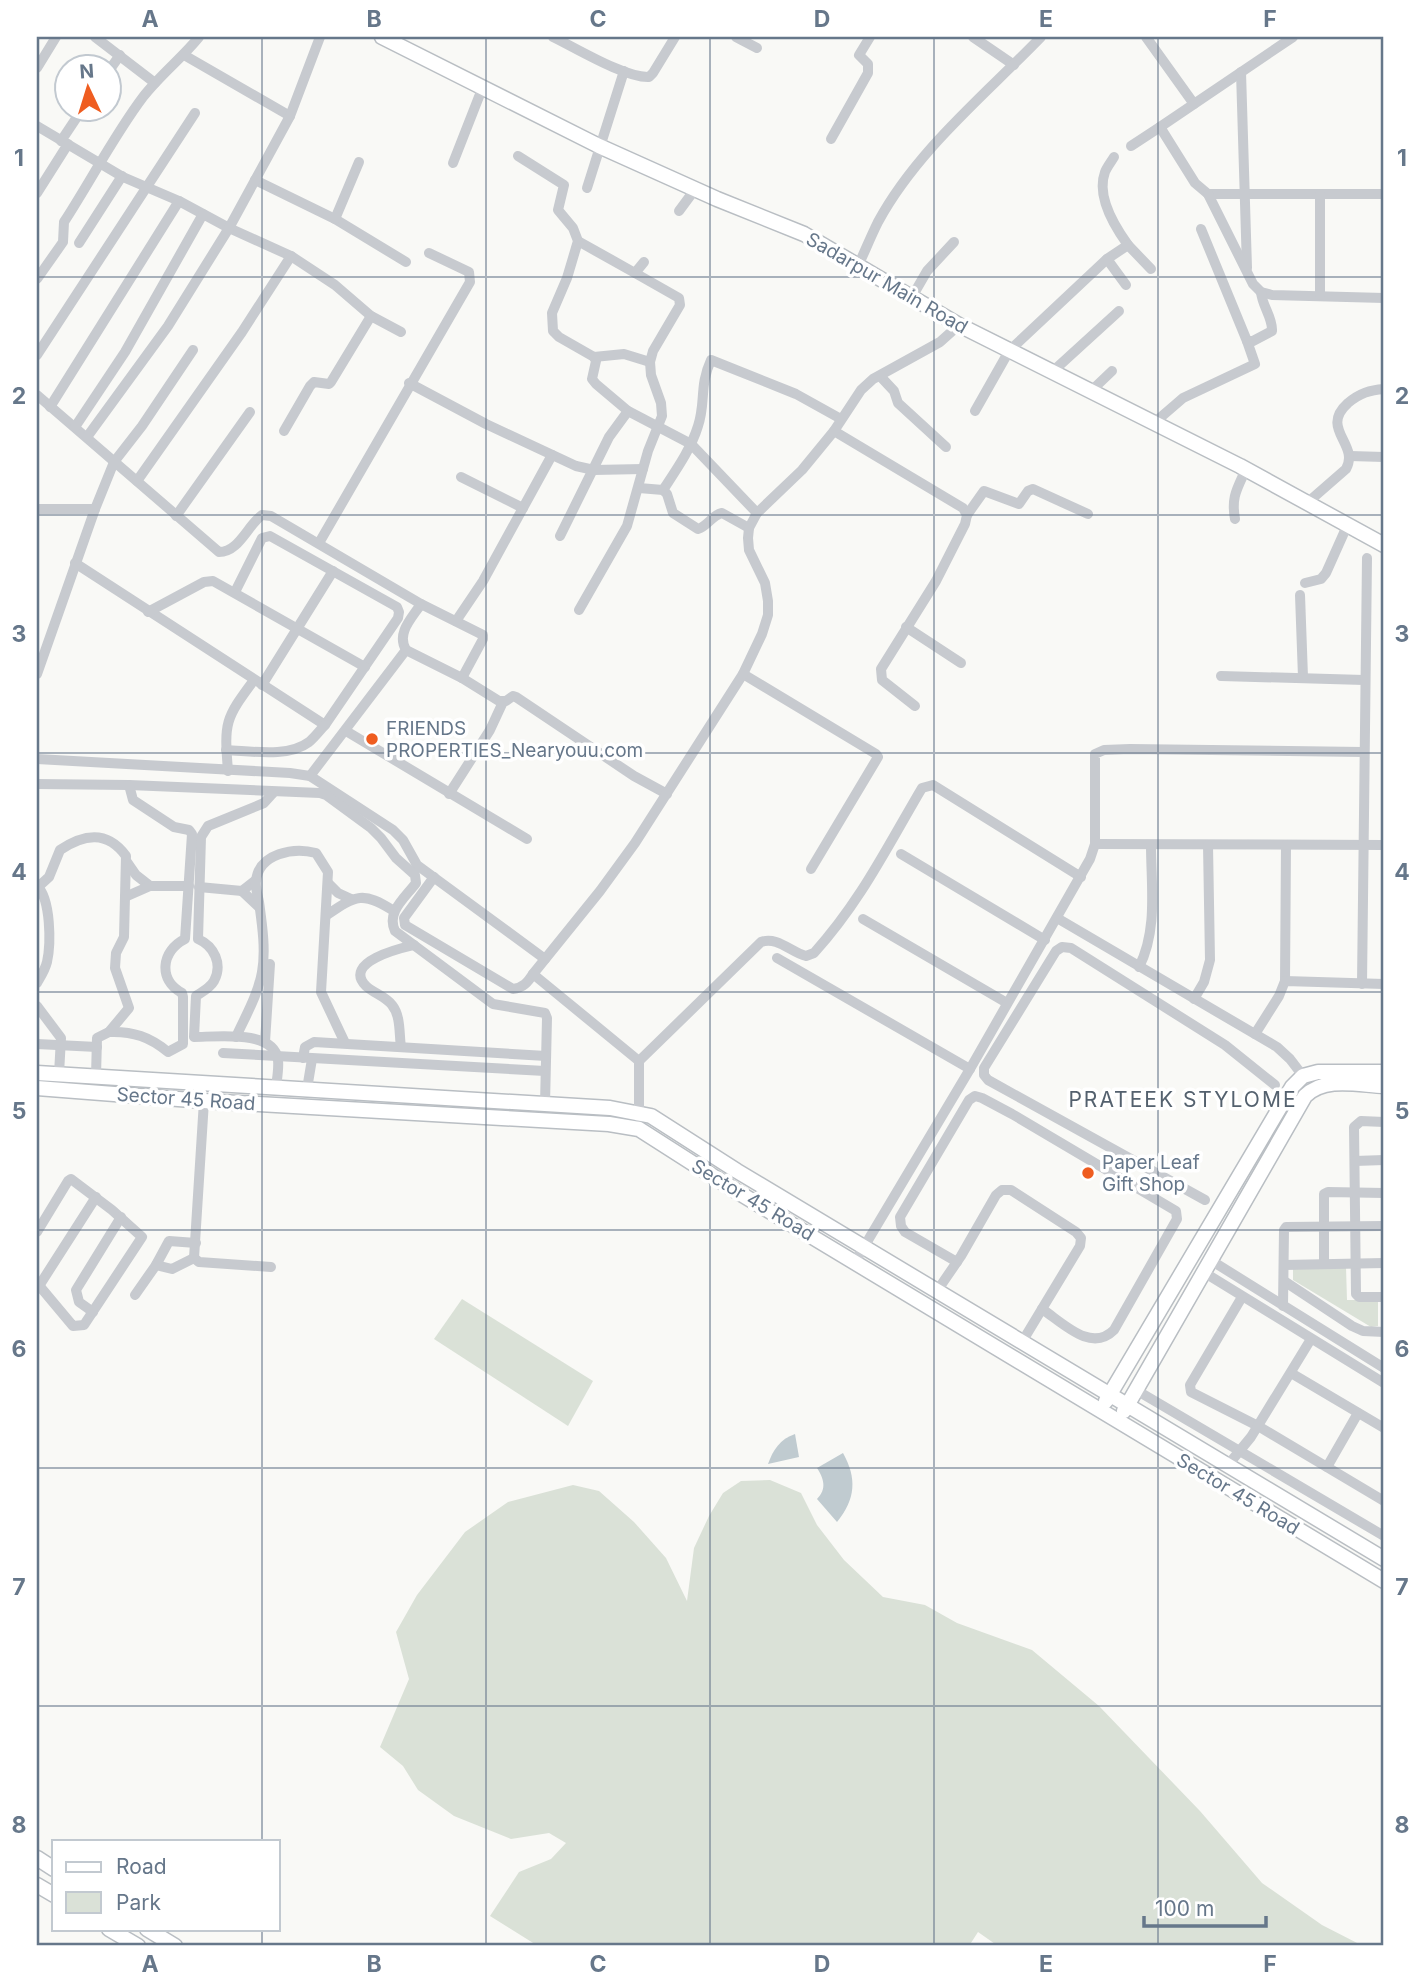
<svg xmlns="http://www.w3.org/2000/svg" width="1421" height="1983" viewBox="0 0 1421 1983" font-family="Inter,sans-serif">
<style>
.green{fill:#dae1d7}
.water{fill:#c0cbd0}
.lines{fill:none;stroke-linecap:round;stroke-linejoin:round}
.secondary-casing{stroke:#b9bec3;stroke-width:17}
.street{stroke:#c7cacf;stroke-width:10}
.secondary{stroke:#fff;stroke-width:14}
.grid{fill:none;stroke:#66778a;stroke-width:2;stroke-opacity:0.55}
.poi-dot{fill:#ef5d20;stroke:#fff;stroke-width:2.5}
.labels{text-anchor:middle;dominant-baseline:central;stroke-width:7;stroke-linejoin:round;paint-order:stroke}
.street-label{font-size:19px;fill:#66778a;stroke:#fff}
.poi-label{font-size:19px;fill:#66778a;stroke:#fff;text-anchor:start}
.neighbourhood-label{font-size:21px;letter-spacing:2px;fill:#54616e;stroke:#fff}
.neatline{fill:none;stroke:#66778a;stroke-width:2.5}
.grid-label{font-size:23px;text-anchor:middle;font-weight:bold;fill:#66778a}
</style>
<rect width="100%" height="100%" fill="#f9f9f6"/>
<!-- green -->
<g class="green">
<polygon points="1346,1267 1347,1300 1378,1300 1378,1326 1371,1327 1293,1280 1293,1268"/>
<polygon points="462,1299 593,1381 568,1426 434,1339"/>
<polygon points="770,1480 801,1493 817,1525 844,1560 883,1597 925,1605 957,1623 1032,1650 1099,1706 1200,1811 1262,1883 1322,1925 1363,1946 998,1946 978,1932 969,1946 538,1946 490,1916 519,1872 551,1859 566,1843 549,1833 511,1839 454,1816 418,1790 403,1766 380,1747 409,1679 396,1632 417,1595 465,1532 508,1502 573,1485 599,1491 634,1522 666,1558 687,1601 694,1548 709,1516 723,1493 741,1481"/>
</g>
<!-- water -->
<g class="water">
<path d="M795,1434L799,1457L768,1464C773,1450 780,1439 795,1434Z"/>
<path d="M843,1453C857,1478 856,1499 837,1522L817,1499C827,1489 824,1479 817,1468Z"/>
</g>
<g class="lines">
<!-- secondary casing -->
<g class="secondary-casing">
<g id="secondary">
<polyline points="382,37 599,146 717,199 804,234 959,325 1240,466 1384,545"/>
<polyline points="37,1073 610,1108 651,1116 737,1171 1384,1559"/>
<polyline points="37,1088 204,1101 609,1124 639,1129 736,1191 1384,1581"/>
<polyline points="1106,1401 1292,1087 1303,1076 1318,1072 1384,1072"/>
<path d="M1124,1411L1305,1096C1325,1076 1358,1085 1384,1086"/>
<polyline points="37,1858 54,1869"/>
<polyline points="37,1885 54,1895"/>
<polyline points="109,1929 138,1946"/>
<polyline points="147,1929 175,1946"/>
</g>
</g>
<!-- street -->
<g class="street">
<polyline points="95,37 155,83"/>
<path d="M553,37C576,48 625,78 649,77L653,73L675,37"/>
<polyline points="736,37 757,48"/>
<polyline points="973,37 1014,65"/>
<polyline points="1146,37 1194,104"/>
<polyline points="1293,37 1160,127 1195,183 1208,194 1384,194"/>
<polyline points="184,55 290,116"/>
<polyline points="37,68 56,37"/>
<polyline points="108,72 120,55"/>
<polyline points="1241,72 1247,268"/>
<polyline points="37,126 123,177 179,201 229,228 291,256 335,285 371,316 401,332"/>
<polyline points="831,139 868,73 868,64 859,55 870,37"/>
<polyline points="61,141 83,108"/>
<polyline points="1131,146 1160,127"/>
<polyline points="518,156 564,185 558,210 573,228 578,241 567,278 552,313 553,331 559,337 594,357 624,354 650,362"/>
<path d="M1114,157C1111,162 1107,167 1105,172C1096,196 1115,227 1128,245"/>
<polyline points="453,163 482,89"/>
<polyline points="255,180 335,219 406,262"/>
<polyline points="587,188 624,71"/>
<polyline points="37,193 68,144"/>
<polyline points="1208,194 1253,284 1261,292 1272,295 1384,298"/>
<polyline points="1320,194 1320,295"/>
<polyline points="679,211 696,188"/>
<polyline points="335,219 359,162"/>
<path d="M1201,229L1247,341H1253L1272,331C1273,318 1262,306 1261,292"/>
<polyline points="578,241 635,273 644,262"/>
<polyline points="79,243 122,176"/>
<polyline points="1107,259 1126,285"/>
<path d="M858,266C865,251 871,236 878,222C917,150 985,95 1041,37"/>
<path d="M37,279L63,242L64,222C90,182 115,134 143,97C160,75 182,58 199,37"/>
<polyline points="912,297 927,271 954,242"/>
<polyline points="37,355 195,113"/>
<polyline points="594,357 596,361 592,379 596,384 628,411 691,444 757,513"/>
<polyline points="1051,373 1119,311"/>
<polyline points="880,376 894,391 898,403 946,447"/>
<polyline points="409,383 486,424 576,466 594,470 643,469"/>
<polyline points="1091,391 1112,371"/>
<path d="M37,395L219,552C239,552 247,526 262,515L271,516L421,604C412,618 396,633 406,650L310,776"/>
<polyline points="50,407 179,201"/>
<polyline points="975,411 1009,351 1107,259 1128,245 1151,269"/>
<polyline points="1154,423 1183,398 1255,364 1247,341"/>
<polyline points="75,427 125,352 203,214"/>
<polyline points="284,431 310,386 314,382 329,384 331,382 371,316"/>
<polyline points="834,431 963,508 967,515 965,524 936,581 881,669 882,680 915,706"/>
<polyline points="87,437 168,326 229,228 290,116 320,37"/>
<polyline points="1350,456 1384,457"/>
<polyline points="461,477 523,508"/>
<polyline points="137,481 242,332 291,256"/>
<path d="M639,488L663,490L667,494L673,513L698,529C708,526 712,515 722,513L749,528"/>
<path d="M663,490C676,470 691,449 698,426C706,402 699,386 711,360L796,394L841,419"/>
<path d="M1307,503L1346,469C1360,444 1319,429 1348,403C1360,393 1370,390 1384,389"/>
<polyline points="37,509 95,509"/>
<polyline points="967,515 984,491 1019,504 1028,491 1033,489 1088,514"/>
<polyline points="176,516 250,412"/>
<path d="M1235,519C1231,497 1237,489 1246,469"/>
<polyline points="560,536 609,437 628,411"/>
<polyline points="319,543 470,282 469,272 429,253"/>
<polyline points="75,563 325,725 398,618 399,612 397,607 270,536 262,538 235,592"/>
<polyline points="1305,583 1321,579 1326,573 1347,526"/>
<polyline points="1300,595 1303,677"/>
<polyline points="421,604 483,635 483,639 462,678"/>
<polyline points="579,610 627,526 648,451 662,416 661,403 651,375 650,362 653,351 680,305 679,298 635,273"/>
<polyline points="148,612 204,582 213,581 365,667"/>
<polyline points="456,621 483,581 552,455"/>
<polyline points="906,627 961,663"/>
<polyline points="406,650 462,678 499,701 506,701 513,696 516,697 634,776 667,794"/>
<polyline points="37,674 95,509 114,462 142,426 193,350"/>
<polyline points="743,674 876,754 878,757 811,869"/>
<polyline points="1221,676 1364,680"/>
<polyline points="262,685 333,571"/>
<polyline points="346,731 527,839"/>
<path d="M226,750C251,751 288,758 309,742C315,737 320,730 325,725"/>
<polyline points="37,759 290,773 310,776 393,830 403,840 417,865 545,959"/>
<path d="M228,771C224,722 225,719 254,680"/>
<path d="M37,784L129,785L320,793L326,795L371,828L381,838L396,858L415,875L416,883C405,898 386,912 395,931L493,1004L545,1013L547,1018L545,1104"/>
<path d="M274,792L264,803L208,826L201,837L198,939C214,946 223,964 214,981C210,988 202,992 196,996L194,1037C216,1037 274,1029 278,1060C279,1068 277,1079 276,1087"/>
<polyline points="449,794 490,730 503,702"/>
<polyline points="1095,844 1384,845"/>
<polyline points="901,854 1045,940"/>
<polyline points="127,862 136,875 150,886"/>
<path d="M434,877L404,918L405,925L513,989C523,988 528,982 533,974"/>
<polyline points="256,880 242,891 259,907"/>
<polyline points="328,883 338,893 351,899"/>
<path d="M37,886C51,899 51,944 47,962C45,970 41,976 37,983"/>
<path d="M38,887L49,877L60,850C84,834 107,830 126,856L124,937L116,953L115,968L129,1008L109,1032L97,1038L96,1076"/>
<polyline points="199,887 242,891"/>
<polyline points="125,897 150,886 189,886"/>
<path d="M327,915C356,895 363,891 394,911"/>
<polyline points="1057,918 1277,1047 1290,1059 1303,1076"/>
<polyline points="863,919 1007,1003"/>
<polyline points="777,958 970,1069"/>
<path d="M1139,967C1158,930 1151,885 1151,845"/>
<polyline points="1285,981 1286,845"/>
<polyline points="1362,984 1367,558"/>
<polyline points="1194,999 1204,982 1210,960 1208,845"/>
<polyline points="37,1006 61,1038 59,1074"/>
<path d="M109,1032C133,1031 150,1037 168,1052L183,1044V997L182,993C158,980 161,951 185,939L192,834L189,830L174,827L133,800L129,785"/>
<polyline points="1255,1034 1279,996 1285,981 1384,984"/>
<path d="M236,1037C245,1017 258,995 262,972C266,950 262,924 259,902C258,896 255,888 256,881C259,853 294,847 316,853L328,872L321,992L345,1043"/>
<polyline points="265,1042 270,964"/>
<polyline points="37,1044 97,1047"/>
<path d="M401,1047C399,1034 401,1016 392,1005C385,996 373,993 366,986C342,962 401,948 414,945"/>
<polyline points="223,1053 545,1071"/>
<polyline points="303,1058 305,1047 314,1042 546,1056"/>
<path d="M639,1061L761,942C777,936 791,952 806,956L814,953C861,901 887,847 922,788L933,785L1081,877"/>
<polyline points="307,1089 312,1059"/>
<polyline points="204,1101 194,1258 199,1262 271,1267"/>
<polyline points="639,1117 639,1061 533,974 600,891 635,843 743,674 762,634 768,615 768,601 765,583 749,550 748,538 749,528 757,513 802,470 834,431 861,390 873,379 940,342 959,325"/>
<polyline points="1384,1122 1361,1121 1354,1127 1356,1294 1359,1297 1384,1297"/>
<polyline points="1355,1161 1384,1160"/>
<polyline points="1205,1200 988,1080 984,1075 984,1068 1056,951 1062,947 1071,948 1225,1045 1275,1085"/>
<polyline points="37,1232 68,1181 71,1179 112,1210 142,1237 84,1325 73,1326 37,1283"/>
<polyline points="1212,1261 1384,1368"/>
<polyline points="855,1262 970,1069 1090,859 1095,844 1095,754 1104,750 1130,749 1363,752"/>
<path d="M957,1262L905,1232L901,1226L900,1217L969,1100L975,1096L982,1098L1012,1114L1176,1211L1177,1219L1114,1330C1091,1353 1063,1323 1042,1309"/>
<polyline points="1324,1264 1324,1194 1328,1192 1384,1193"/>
<polyline points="156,1265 172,1269 194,1258"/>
<polyline points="1284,1265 1384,1263"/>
<polyline points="1205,1273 1384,1383"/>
<polyline points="1284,1281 1352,1326 1363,1331 1384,1332"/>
<polyline points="39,1286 96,1197"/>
<polyline points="937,1291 961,1256 996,1195 1002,1190 1011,1190 1076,1232 1081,1238 1080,1246 1022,1342"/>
<polyline points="135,1295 156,1265 169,1241 196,1243"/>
<polyline points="1242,1297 1190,1385 1191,1392 1258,1426 1384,1501"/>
<polyline points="1283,1306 1284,1230 1286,1227 1384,1226"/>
<polyline points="93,1312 79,1302 76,1290 121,1217"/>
<polyline points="1291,1373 1384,1428"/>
<polyline points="1136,1390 1384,1536"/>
<polyline points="1228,1465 1251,1437 1311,1339"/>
<polyline points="1327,1467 1358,1413"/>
</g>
<!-- secondary -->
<use href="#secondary" class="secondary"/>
</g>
<!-- grid -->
<path class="grid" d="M262,37V1841M486,37V1946M710,37V1946M934,37V1946M1158,37V1946M37,277H1384M37,515H1384M37,753H1384M37,992H1384M37,1230H1384M37,1468H1384M37,1706H1384M262,1929V1946"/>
<!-- markers -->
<g class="poi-dot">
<circle cx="372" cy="739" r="7"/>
<circle cx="1088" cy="1173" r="7"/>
</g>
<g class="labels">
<!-- street labels -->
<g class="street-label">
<text transform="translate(887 283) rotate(30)">Sadarpur Main Road</text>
<text transform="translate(186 1099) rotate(4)">Sector 45 Road</text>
<text transform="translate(753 1200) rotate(31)">Sector 45 Road</text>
<text transform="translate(1238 1494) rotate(31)">Sector 45 Road</text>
</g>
<!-- poi labels -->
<g class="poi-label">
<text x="386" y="728">FRIENDS<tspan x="386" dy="22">PROPERTIES_Nearyouu.com</tspan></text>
<text x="1102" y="1162">Paper Leaf<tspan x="1102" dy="22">Gift Shop</tspan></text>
</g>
<!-- neighbourhood labels -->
<g class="neighbourhood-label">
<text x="1183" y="1099">PRATEEK STYLOME</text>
</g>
</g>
<!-- border -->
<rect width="1421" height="1983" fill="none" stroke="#ffffff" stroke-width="77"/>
<!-- legend -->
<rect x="52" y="1840" width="228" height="91" fill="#ffffff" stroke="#c2c9d0" stroke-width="2"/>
<rect x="66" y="1862" width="35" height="10" fill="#ffffff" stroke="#c2c9d0" stroke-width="2"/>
<text x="116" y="1874" font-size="21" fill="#66778a">Road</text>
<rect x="66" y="1892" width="35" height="21" fill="#dae1d7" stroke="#c2c9d0" stroke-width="2"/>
<text x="116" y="1910" font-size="21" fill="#66778a">Park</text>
<!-- north arrow -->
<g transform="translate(88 88) rotate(356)"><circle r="33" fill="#ffffff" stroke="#c2c9d0" stroke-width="2"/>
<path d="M0-5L12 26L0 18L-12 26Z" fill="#ef5d20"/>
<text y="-10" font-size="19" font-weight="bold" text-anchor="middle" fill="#66778a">N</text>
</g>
<!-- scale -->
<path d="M1144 1916v10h122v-10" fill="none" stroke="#66778a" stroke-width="3.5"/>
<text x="1155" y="1916" font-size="21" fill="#66778a" stroke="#ffffff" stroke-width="5" paint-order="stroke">100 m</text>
<rect x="38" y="38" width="1344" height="1906" class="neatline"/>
<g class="grid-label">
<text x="150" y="27">A</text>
<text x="374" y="27">B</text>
<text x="598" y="27">C</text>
<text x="822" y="27">D</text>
<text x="1046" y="27">E</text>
<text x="1270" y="27">F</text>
<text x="19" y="166">1</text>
<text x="1402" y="166">1</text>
<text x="19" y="404">2</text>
<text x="1402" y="404">2</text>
<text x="19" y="642">3</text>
<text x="1402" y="642">3</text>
<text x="19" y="880">4</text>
<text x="1402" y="880">4</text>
<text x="19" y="1119">5</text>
<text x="1402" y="1119">5</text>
<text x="19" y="1357">6</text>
<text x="1402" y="1357">6</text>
<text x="19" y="1595">7</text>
<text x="1402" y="1595">7</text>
<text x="19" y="1833">8</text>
<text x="1402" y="1833">8</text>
<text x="150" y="1972">A</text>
<text x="374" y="1972">B</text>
<text x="598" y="1972">C</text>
<text x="822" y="1972">D</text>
<text x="1046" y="1972">E</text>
<text x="1270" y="1972">F</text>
</g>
</svg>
